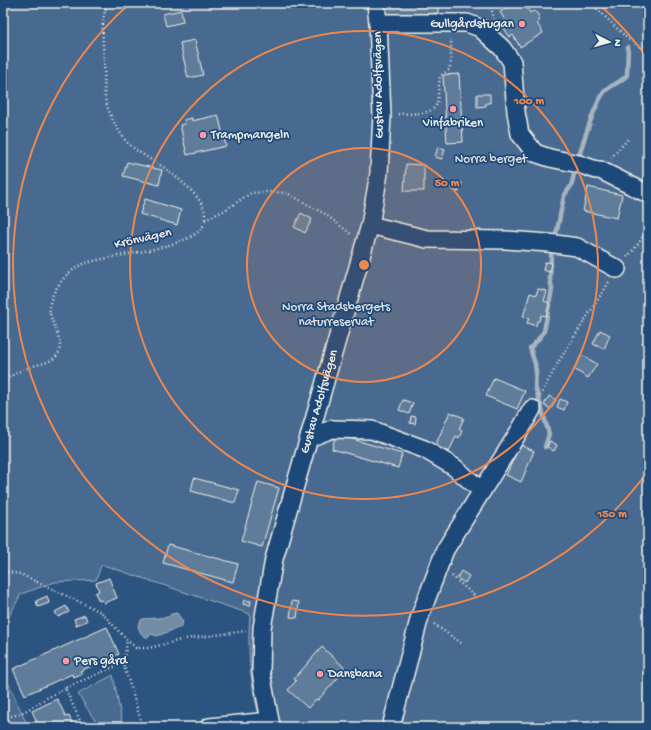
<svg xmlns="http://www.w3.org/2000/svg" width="651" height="730" viewBox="0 0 651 730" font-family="'Gochi Hand',sans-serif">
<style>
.green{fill:#496b90;stroke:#9eaebc}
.water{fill:#738ca6;stroke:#a7b4c0}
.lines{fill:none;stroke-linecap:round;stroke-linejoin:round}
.stream{stroke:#a7b4c0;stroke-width:4.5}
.building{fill:#5e7b9a;stroke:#f4f1e8}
.minor-casing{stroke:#f4f1e8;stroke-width:20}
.path{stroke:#f4f1e8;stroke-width:2.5;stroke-dasharray:1 3;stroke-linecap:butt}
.minor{stroke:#1f4a7a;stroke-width:17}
.ring{fill:none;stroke:#ec874e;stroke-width:2}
.poi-dot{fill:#ff9aa2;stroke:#1f4a7a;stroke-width:1.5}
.labels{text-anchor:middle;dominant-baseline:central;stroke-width:3.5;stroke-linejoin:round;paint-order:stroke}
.poi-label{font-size:13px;fill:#f4f1e8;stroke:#1f4a7a;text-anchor:start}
.street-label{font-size:13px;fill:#f4f1e8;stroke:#1f4a7a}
.park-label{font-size:13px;fill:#dadddb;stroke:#1f4a7a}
.centre{fill:#ec874e;stroke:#1f4a7a;stroke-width:2}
.ring-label{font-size:12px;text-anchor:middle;font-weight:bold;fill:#ec874e;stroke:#1f4a7a;stroke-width:3.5;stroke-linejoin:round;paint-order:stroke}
</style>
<rect width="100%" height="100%" fill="#2c5481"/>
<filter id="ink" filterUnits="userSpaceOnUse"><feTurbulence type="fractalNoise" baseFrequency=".025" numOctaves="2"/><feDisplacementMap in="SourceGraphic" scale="8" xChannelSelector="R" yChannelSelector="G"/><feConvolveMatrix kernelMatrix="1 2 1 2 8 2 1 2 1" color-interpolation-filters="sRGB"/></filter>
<g filter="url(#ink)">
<!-- green -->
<g class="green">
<path d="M3,3H648V727H263C250,690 247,653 250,614L103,565L101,566L96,580L55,582L21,594L3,628Z"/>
<polygon points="3,671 28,727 3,727"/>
<polygon points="113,675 123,727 99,727 78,694"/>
</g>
<!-- water -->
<path class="water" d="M177,613L183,622L181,627L157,636L151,634L148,638C141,635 139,632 138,625L142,619L169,617L171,614Z"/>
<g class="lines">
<!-- stream -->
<g class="stream">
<path d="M578,160C582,145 596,99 606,90C613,84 620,83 627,75L628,47"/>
<polyline points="555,240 564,196 571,186 576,167"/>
<polyline points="545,447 549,434 535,386 536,372 535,364 530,348 537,341 544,331 546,321 552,289 550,279 551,256 553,247"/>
</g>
</g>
<!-- building -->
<g class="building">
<polygon points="385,3 438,3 438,13 386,16"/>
<polygon points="515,3 524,3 530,13 533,11 535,12 536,12 540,18 538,19 539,22 537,23 543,33 520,47 513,35 510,37 504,28 508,25 500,12"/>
<polygon points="181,10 183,22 166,26 163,14"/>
<polygon points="195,40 203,75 188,78 180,43"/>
<polygon points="459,74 463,142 447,143 443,75"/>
<polygon points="477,94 490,94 490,103 486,103 486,106 477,107"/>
<polygon points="218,115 226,146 187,155 180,125 185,124 184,120 192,118 192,121"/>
<polygon points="438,147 445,149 442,159 435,157"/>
<polygon points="127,162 162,170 159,185 123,176"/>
<polygon points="406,164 424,165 424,191 404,191"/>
<polygon points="455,181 462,183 459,192 453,190"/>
<polygon points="588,187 622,195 617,218 583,211"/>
<polygon points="145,199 181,210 177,225 140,214"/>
<polygon points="301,213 312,219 305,233 294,227"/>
<polygon points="545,262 552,263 550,272 543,270"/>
<polygon points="538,289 547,291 544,301 549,303 546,316 541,315 539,321 537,321 536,326 527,323 529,318 523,317 530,293 536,295"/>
<polygon points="600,330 610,335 604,349 593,344"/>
<polygon points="648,333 648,347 642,344"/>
<polygon points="582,355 597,364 588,378 574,369"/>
<polygon points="494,378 525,391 517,409 486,396"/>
<polygon points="549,396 556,400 551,409 544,405"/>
<polygon points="560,399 567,402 564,410 557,407"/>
<polygon points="403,400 413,403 409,414 399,410"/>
<polygon points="450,412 464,418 459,429 462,431 459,438 456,436 449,452 435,446"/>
<polygon points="411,416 416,417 415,424 410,423"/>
<polygon points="336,434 402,454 398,468 332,449"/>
<polygon points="550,441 557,445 554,451 547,447"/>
<polygon points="520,445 534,451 521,482 506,475"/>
<polygon points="194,478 239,490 235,503 191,491"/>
<polygon points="258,482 279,488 262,547 241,541"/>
<polygon points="168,545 238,564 233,582 163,563"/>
<polygon points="461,571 469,576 465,583 457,578"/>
<polygon points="109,578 117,598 104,603 102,600 99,601 95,593 99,591 96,583"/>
<polygon points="47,596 49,603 38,607 36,601"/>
<polygon points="244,600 251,601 250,606 243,604"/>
<polygon points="292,601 299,602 297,618 290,617"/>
<polygon points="66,606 69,612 58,617 55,612"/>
<polygon points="85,615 87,621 76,625 74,619"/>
<polygon points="107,627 119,654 80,671 82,674 73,677 72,674 25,695 13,669"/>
<polygon points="322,647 346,669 318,700 316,699 308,708 288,690 296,681 294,679"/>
<polygon points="57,699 66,717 69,716 73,724 69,726 70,727 39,727 32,711"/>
</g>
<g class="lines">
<!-- minor casing -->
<g class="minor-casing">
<g id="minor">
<polyline points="378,23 467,23 480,28 502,48 512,62 516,112 520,134 535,153 550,158 579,164 596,170 600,170 648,194"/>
<polyline points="370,225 427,239 506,240 548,243 577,247 617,269"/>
<polyline points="309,438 332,429 372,430 424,449 454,467 482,491"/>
<polyline points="209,727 270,721"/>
<path id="s1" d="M272,727L270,721L261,672L262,628L274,559L370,225L379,173L382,115L378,23L376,3"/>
<polyline points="391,727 420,616 445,550 520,430 532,409"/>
</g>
</g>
<!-- path -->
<g class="path">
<polyline points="490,3 494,19"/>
<polyline points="591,3 628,39 648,52"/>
<path d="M398,114C411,113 431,116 437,104L440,76L449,70L451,62V39"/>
<polyline points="611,158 628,139"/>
<polyline points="205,220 225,210 251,193 265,192 287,193 325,214 351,234"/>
<path d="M627,257C636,248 646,235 648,222"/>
<path d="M3,383C10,375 21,370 31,367C41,363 52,363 58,354C65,343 52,324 50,313C46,296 66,272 81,265C105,254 200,250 205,221C205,218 205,212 204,209C200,196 178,178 167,170C153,159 133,152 123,137C116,127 109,114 106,102C103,92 105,72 104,60C103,43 100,19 108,3"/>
<polyline points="540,396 559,361 609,282"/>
<polyline points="3,571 20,574 101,612 127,640 136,648 149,648 185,639 246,631"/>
<polyline points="452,576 477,598"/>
<polyline points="434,624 461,643"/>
<polyline points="123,663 126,649 127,640"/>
<path d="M3,717C20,716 27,710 40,702C48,697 57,693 65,688"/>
<polyline points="83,727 65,688 123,663 143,727"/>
</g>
<!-- minor -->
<use href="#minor" class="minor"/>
</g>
</g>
<!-- distance rings -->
<circle cx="364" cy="265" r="117" fill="#ec874e" fill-opacity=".12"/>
<g class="ring">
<circle cx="364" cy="265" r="117"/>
<circle cx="364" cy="265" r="234"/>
<path d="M648 471A351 351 0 1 1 129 4M599 4A351 351 0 0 1 648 59"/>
</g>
<!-- markers -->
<g class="poi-dot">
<circle cx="522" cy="24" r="4"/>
<circle cx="453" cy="109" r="4"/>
<circle cx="203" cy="135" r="4"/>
<circle cx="66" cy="661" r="4"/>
<circle cx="320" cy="674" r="4"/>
</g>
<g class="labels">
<!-- poi labels -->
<g class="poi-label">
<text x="514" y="24" text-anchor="end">Gullgårdstugan</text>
<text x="453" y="123" text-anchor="middle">Vinfabriken</text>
<text x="211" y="135">Trampmangeln</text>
<text x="74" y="661">Pers gård</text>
<text x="328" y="674">Dansbana</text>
</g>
<!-- street labels -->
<g class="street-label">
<text transform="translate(379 85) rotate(-91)">Gustav Adolfsvägen</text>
<text transform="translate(143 239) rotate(-13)">Krönvägen</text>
<text stroke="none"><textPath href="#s1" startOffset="334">Gustav Adolfsvägen</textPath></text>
</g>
<!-- park labels -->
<g class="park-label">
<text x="491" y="159">Norra berget</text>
<text x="336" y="307">Norra Stadsbergets<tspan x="336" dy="15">naturreservat</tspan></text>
</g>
</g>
<circle cx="364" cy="265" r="6" class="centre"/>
<g class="ring-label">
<text x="529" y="104">100 m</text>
<text x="447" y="186">50 m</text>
<text x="612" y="517">150 m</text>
</g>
<!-- margin -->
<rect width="651" height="730" fill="none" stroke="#1f4a7a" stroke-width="16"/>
<rect x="8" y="8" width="635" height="714" fill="none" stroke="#f4f1e8" stroke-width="1.5" filter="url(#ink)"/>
<!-- north arrow -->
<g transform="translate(609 42) rotate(96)" stroke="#1f4a7a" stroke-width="3" paint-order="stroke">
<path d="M0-3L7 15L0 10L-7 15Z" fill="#f4f1e8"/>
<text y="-6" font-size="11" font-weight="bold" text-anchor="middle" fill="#f4f1e8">N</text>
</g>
</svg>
